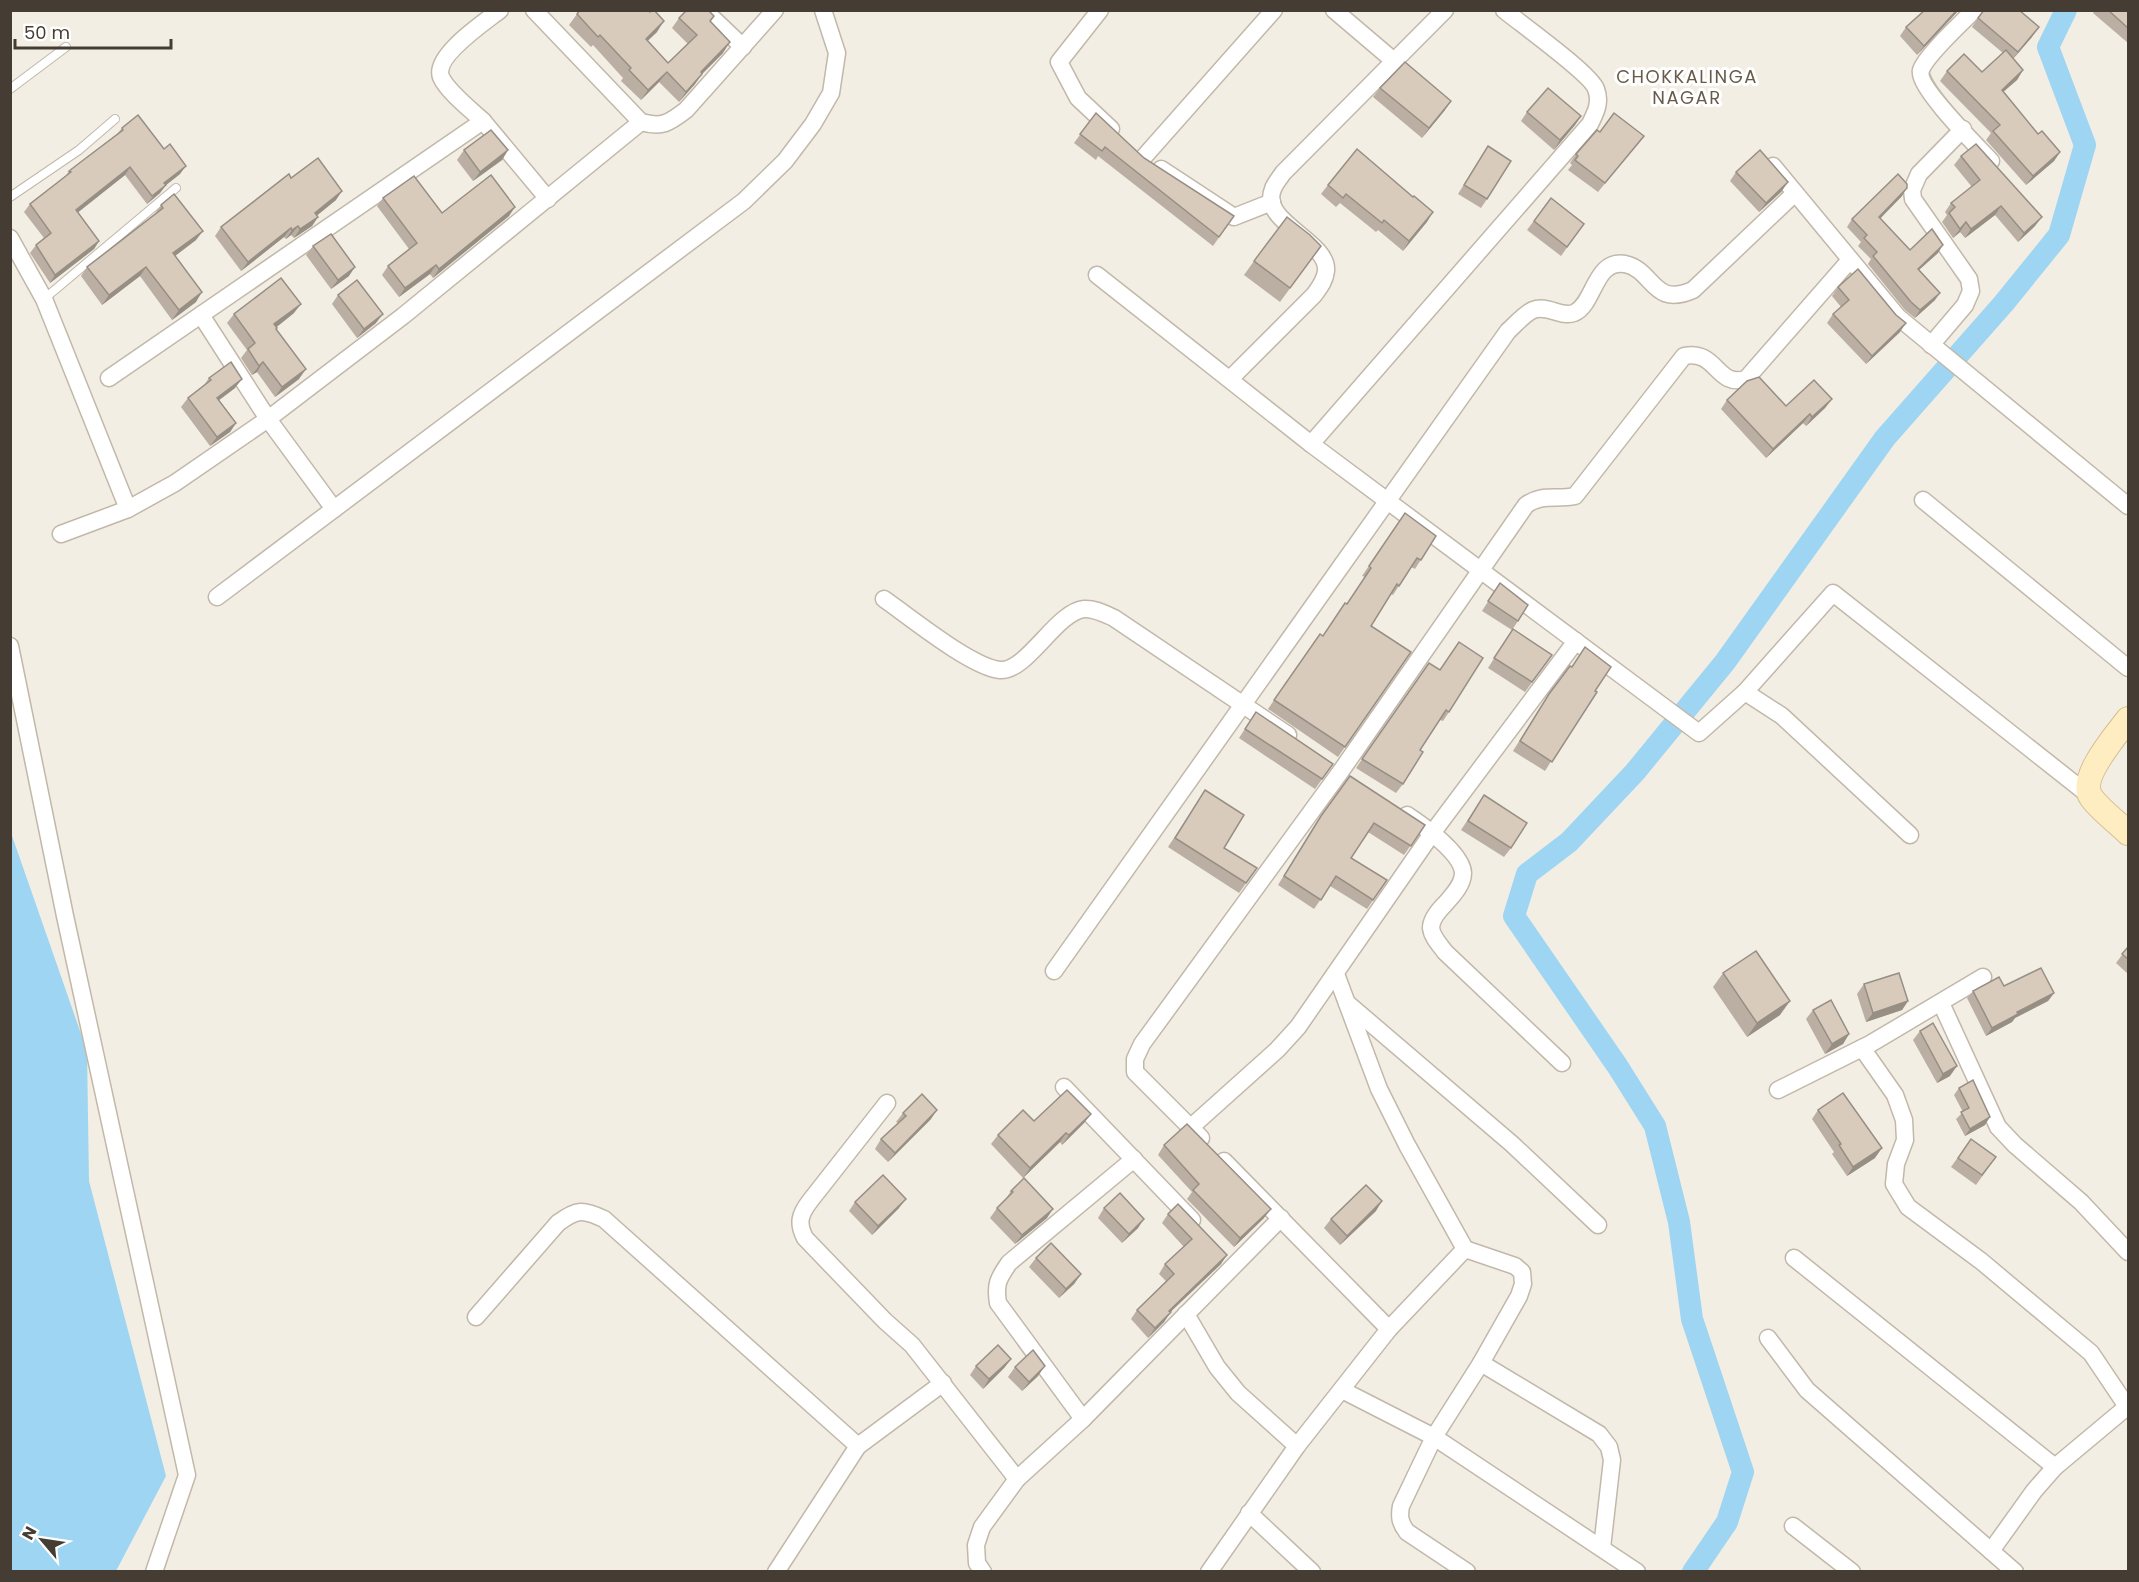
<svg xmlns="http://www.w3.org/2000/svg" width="2139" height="1582" viewBox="0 0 2139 1582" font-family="Poppins,sans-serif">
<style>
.water{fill:#9dd5f3}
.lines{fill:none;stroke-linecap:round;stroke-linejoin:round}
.canal{stroke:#9dd5f3;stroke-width:22}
.service-casing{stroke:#c2b8a9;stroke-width:10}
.minor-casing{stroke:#c2b8a9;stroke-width:19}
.secondary-casing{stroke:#d5bf91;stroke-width:26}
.service{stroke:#fff;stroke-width:8}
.minor{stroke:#fff;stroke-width:16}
.secondary{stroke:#ffedc2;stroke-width:24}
.wall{fill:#baafa2}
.shaded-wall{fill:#978e84}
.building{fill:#d8cbbc;stroke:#978e84;stroke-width:1.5}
.labels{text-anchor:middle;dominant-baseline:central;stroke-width:6;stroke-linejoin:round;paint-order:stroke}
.neighbourhood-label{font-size:18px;letter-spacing:1.5px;fill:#685b4a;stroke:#fff}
</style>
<rect width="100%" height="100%" fill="#f3eee4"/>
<!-- water -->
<polygon class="water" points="10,830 87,1051 89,1181 166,1476 116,1571 11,1571"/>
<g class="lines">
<!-- canal -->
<polyline class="canal" points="1693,1572 1727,1522 1743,1472 1692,1319 1679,1222 1655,1126 1618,1067 1514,916 1527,874 1569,842 1635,772 1725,662 1885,438 2004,303 2059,235 2085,145 2048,47 2066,10"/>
<!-- service casing -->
<g class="service-casing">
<g id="service">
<polyline points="10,89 66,47"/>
<polyline points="10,197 79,150 115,119"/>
<polyline points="44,299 176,188"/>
</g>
</g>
<!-- minor casing -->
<g class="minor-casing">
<g id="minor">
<path d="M534,10L641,122C662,128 669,123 686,110L775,10"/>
<polyline points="704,10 743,47"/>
<polyline points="1100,10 1059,62 1078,98 1111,129"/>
<polyline points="1334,10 1394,61"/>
<path d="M1974,10C1962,23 1926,55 1921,70C1916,86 1978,147 1991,161"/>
<polyline points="483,121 548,199"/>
<polyline points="1143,158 1274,10"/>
<polyline points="1773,166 1898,317 2128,506"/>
<polyline points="1161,169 1234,217 1272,202"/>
<polyline points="10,238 44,299 128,509"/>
<polyline points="1097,275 1311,444 1699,733 1745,692 1833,593 2090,796"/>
<polyline points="201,315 268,419 334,509"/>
<polyline points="1931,345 1965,305 1971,291 1969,279 1913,199 1912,190 1919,174 1963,129"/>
<path d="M109,378L483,121C471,110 447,91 441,77C433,56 485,22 500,10"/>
<path d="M1230,379L1314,295C1319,288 1325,281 1326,271C1329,241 1259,222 1273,189C1275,183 1280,178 1283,173L1445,10"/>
<path d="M1311,444L1590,124C1596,112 1601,102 1596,89C1591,74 1521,24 1504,10"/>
<polyline points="1923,500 2128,668"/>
<polyline points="61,534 128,509 175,483 268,419 403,316 641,122"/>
<polyline points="217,597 744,201 785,161 813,124 831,93 837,53 823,10"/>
<path d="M884,599C910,617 971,667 1000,670C1027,672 1056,612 1084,609C1094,608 1105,614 1114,618L1288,735"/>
<polyline points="10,646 65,916 187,1475 154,1572"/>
<polyline points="1745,692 1782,716 1910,835"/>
<path d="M1407,815C1422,825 1462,853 1463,873C1463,885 1452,896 1445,904C1439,910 1431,919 1431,928C1432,937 1440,945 1445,952L1562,1063"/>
<path d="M1054,971L1508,331C1516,324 1524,314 1533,310C1547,304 1561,318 1574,313C1595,304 1594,259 1625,264C1654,270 1652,308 1693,290L1795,193"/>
<polyline points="1347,1003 1512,1144 1598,1225"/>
<polyline points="1941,1003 1998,1127 2015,1145 2081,1202 2128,1252"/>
<polyline points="1862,1048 1895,1095 1904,1120 1905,1140 1896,1164 1894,1184 1908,1207 1981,1261 2091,1353 2128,1408"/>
<polyline points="1064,1087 1192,1220"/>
<polyline points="1778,1090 1870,1044 1983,977"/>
<path d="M887,1103L810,1201C800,1214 797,1223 805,1238L885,1321L912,1345L1017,1479"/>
<polyline points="1190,1128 1277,1050 1298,1027 1433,832 1576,641"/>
<path d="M1201,1138L1135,1072V1059L1142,1044L1341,771L1526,505C1543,493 1556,500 1575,496L1684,356C1717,349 1716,388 1746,379L1850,260"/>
<polyline points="1224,1161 1389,1329"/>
<path d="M1465,1249L1515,1266L1522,1272L1523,1284L1519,1296L1481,1363L1434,1437L1401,1506C1399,1517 1400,1523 1407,1532L1467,1572"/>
<polyline points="1794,1258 2055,1467"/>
<polyline points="1186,1314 1217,1367 1238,1393 1297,1446"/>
<path d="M476,1317L558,1223C577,1209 583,1209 604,1219L858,1446"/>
<polyline points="1768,1338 1807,1390 2015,1572"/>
<polyline points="1481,1363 1599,1434 1609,1447 1612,1460 1602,1548"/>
<polyline points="1342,1390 1434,1437 1637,1572"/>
<path d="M1083,1419L998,1303C995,1284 998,1279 1009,1263L1134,1159"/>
<polyline points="1249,1513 1312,1572"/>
<polyline points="1793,1526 1852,1572"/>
<polyline points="1991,1551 2034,1491 2055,1467 2128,1406"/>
<polyline points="776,1572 858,1446 943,1383"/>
<polyline points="983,1572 977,1563 976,1545 982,1527 1017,1479 1083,1419 1281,1218"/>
<polyline points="1209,1572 1297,1446 1389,1329 1465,1249 1407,1145 1379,1089 1336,974"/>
</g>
</g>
<!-- secondary casing -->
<g class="secondary-casing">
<path id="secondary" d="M2128,719C2117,734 2078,778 2091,797C2099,809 2117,822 2128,833"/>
</g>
<!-- service -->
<use href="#service" class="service"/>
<!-- minor -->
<use href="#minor" class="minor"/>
<!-- secondary -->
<use href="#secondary" class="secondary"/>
</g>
<!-- wall -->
<g class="wall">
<polygon points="1925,10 1959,10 1917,55 1900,36 1906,27"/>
<polygon points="2095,10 2128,10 2128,43 2093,13"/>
<polygon points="577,14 657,32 647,41 668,63 688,44 672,28 679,18 714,16 710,22 723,53 702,74 695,84 679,102 659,82 641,100 621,81 623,78 593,45 591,47 569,25"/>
<polygon points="1978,18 2032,37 2013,59 2023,70 2017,80 2003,92 2038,134 2060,152 2054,161 2026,185 1986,140 1991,133 1940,81 1947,71 1982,72 2003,53 1972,27"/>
<polygon points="1380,88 1445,110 1422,138 1373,97"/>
<polygon points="1527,112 1581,116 1575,125 1554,150 1521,121"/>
<polygon points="1096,113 1144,158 1234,216 1213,246 1098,156 1096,160 1074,143"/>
<polygon points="122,128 180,174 166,185 160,193 147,204 125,175 78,212 99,241 94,249 50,283 30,253 36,245 44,238 24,212 30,204 65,177 69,171 117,134"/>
<polygon points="1600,132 1644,136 1598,192 1568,170 1572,165 1570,163 1576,154"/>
<polygon points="1488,146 1487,199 1481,208 1458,194"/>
<polygon points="464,150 508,150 502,160 473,181 457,160"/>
<polygon points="1961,156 2035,226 2018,242 1995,215 1965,238 1960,232 1953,238 1942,222 1947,215 1945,212 1951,203 1972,187 1954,165"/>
<polygon points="1736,172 1788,182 1781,192 1759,212 1730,181"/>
<polygon points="291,178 336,200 317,215 318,217 312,226 294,238 291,235 286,239 284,237 241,271 215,236 221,227"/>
<polygon points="1328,185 1413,197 1433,212 1403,251 1378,230 1376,232 1340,203 1336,207 1321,194"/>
<polygon points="1902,196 1880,218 1910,250 1938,253 1919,270 1935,300 1915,318 1905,310 1868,264 1871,259 1858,246 1861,242 1847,227 1852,219"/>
<polygon points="383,198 442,213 509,216 433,278 430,274 399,297 382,275 388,266 409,249 377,206"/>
<polygon points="1551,198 1584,224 1561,256 1527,230"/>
<polygon points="161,205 196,240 175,256 196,302 172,320 140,276 102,305 81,276 87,267 154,215"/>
<polygon points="313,246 349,276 331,289 306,255"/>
<polygon points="1321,246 1280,302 1244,275 1254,261"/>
<polygon points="1838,287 1896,315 1900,332 1866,364 1827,323 1833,314 1841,307 1832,296"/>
<polygon points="338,295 376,323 357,338 332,304"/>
<polygon points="294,313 276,327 277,328 276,330 299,379 275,397 257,372 252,375 241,358 247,350 227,323 234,314"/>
<polygon points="209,378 235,388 219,400 236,423 230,432 210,446 181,407 188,398 204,385"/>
<polygon points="1832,399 1825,408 1806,426 1803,423 1766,458 1721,409 1727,400 1786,406"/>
<polygon points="1405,513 1436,536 1415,569 1411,567 1393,595 1391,594 1371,626 1411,652 1338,757 1268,709 1320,634 1323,636 1347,604 1365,577 1362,576"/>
<polygon points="1500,583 1518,621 1512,630 1482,611"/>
<polygon points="1507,638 1552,655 1525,692 1488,668"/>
<polygon points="1429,663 1449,712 1443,721 1440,720 1420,750 1403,784 1396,793 1356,768"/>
<polygon points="1570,666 1595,691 1545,771 1513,751 1543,703"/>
<polygon points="1256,712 1333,764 1315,789 1239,738"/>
<polygon points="1350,776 1425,825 1404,855 1368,832 1351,858 1387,880 1367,909 1330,886 1314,909 1278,885 1314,826"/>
<polygon points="1205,790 1224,848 1257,868 1239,893 1168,847"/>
<polygon points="1484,795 1511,848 1504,857 1461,830"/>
<polygon points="2128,947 2128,974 2116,963"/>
<polygon points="1723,973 1780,1015 1747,1037 1713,987"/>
<polygon points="1864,984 1908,1001 1902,1010 1866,1022 1857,994"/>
<polygon points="2004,986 2054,993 2048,1001 2015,1018 2012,1022 1986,1036 1967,998 1973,991"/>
<polygon points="1813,1010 1849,1034 1843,1044 1825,1054 1806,1019"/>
<polygon points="1920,1031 1950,1076 1937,1083 1913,1040"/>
<polygon points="1959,1088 1985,1125 1965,1136 1956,1119 1963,1112 1954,1095"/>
<polygon points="1818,1110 1875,1158 1847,1176 1832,1154 1834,1152 1812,1119"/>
<polygon points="903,1113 931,1119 888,1162 875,1149 881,1139 898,1123 896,1122"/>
<polygon points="1091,1114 1084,1123 1062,1145 1060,1142 1023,1178 991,1144 998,1135 1034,1121"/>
<polygon points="1971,1139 1996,1157 1976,1185 1951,1167"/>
<polygon points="1164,1145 1264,1218 1234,1247 1187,1199 1192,1192 1158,1155"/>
<polygon points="1011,1191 1047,1218 1015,1244 990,1218 997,1208 1005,1200"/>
<polygon points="855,1202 899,1208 872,1235 849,1211"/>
<polygon points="1104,1208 1138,1228 1122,1243 1098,1218"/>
<polygon points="1376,1211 1340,1245 1324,1228 1331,1219"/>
<polygon points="1168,1214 1221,1264 1170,1312 1164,1322 1148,1338 1131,1319 1137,1310 1166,1281 1159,1274 1165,1264 1184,1247 1162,1223"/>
<polygon points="1036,1258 1081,1274 1074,1284 1059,1298 1029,1267"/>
<polygon points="1011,1359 1004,1368 983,1389 970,1375 976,1366"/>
<polygon points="1015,1367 1038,1376 1022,1391 1008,1377"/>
</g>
<!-- shaded-wall -->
<g class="shaded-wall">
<polygon points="1957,10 1959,10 1917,55 1924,46"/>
<polygon points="664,21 657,32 638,50 646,39"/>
<polygon points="2039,27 2032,37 2011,61 2018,52"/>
<polygon points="730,42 723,53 693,83 701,72"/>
<polygon points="2023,70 2017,80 1995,99 2002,90"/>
<polygon points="667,72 659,82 641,100 648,90"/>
<polygon points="702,74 695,84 679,102 686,92"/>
<polygon points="1451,101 1445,110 1422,138 1429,128"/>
<polygon points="1581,116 1575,125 1554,150 1560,140"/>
<polygon points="508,150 502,160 473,181 480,172"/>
<polygon points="2060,152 2054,161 2026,185 2033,176"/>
<polygon points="186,166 180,174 166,185 160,193 147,204 164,183"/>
<polygon points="130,167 125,175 71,218 76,210"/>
<polygon points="1788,182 1781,192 1759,212 1766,203"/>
<polygon points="1907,188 1902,196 1874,225 1879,217"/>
<polygon points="342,191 336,200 309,222 315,213"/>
<polygon points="2001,206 1995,215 1965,238 1971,229"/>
<polygon points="515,207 509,216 433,278 439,269"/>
<polygon points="1433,212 1427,222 1403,251 1409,241"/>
<polygon points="318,217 312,226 294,238 300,229"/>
<polygon points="2042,217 2035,226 2018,242 2024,233"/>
<polygon points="1966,222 1960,232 1953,238 1960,229"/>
<polygon points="298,226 291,235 286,239 292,230"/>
<polygon points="291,228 284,237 241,271 248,262"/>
<polygon points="203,231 196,240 167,262 173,253"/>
<polygon points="99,241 94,249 50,283 55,275"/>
<polygon points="1943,245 1938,253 1912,276 1918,269"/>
<polygon points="436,265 430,274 399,297 405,288"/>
<polygon points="146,267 140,276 102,305 109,295"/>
<polygon points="355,267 349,276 331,289 338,280"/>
<polygon points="202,292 196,302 172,320 179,310"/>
<polygon points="1940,293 1935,300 1915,318 1920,310"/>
<polygon points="301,304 294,313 268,334 274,324"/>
<polygon points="383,314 376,323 357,338 364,329"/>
<polygon points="1906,323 1900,332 1866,364 1872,356"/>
<polygon points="263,362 257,372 252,375 259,366"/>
<polygon points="306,369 299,379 275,397 282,387"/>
<polygon points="242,379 235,388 210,407 217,398"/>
<polygon points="1832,399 1825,408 1806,426 1812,417"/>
<polygon points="1810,414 1803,423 1766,458 1773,449"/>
<polygon points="236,423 230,432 210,446 217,437"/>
<polygon points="2054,993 2048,1001 2015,1018 2012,1022 1986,1036 1992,1028 2017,1012"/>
<polygon points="1790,1001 1780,1015 1747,1037 1757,1023"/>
<polygon points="1908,1001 1902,1010 1866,1022 1873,1013"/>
<polygon points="1849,1034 1843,1044 1825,1054 1832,1044"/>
<polygon points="1957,1066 1950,1076 1937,1083 1943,1074"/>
<polygon points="937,1110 931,1119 888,1162 895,1153"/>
<polygon points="1091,1114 1084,1123 1062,1145 1069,1135"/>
<polygon points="1990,1117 1985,1125 1965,1136 1970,1129"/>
<polygon points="1066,1133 1060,1142 1023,1178 1030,1168"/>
<polygon points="1882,1148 1875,1158 1847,1176 1853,1167"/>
<polygon points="906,1199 899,1208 872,1235 878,1226"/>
<polygon points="1382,1201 1376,1211 1340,1245 1347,1236"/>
<polygon points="1053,1209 1047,1218 1015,1244 1022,1235"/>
<polygon points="1271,1209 1264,1218 1234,1247 1240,1238"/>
<polygon points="1144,1219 1138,1228 1122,1243 1129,1234"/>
<polygon points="1227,1255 1221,1264 1162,1320 1169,1311"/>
<polygon points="1081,1274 1074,1284 1059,1298 1066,1289"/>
<polygon points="1171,1312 1164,1322 1148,1338 1155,1328"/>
<polygon points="1011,1359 1004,1368 983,1389 989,1379"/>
<polygon points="1045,1366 1038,1376 1022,1391 1029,1382"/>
</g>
<!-- building -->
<g class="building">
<polygon points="580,10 649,10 650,12 652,10 654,10 664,21 646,39 668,63 697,35 679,18 687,10 708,10 714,16 710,21 730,42 701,72 702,74 686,92 667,72 648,90 629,70 631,68 600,35 598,37 577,14"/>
<polygon points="1925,10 1957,10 1924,46 1906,27"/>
<polygon points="1984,10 2019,10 2039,27 2018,52 1978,18"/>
<polygon points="2108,10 2128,10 2128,28"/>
<polygon points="2006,50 2023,70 2002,90 2038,134 2042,131 2060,152 2033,176 1993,131 2000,125 1947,71 1964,54 1982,72"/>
<polygon points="1405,62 1451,101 1429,128 1380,88"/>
<polygon points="1548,88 1581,116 1560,140 1527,112"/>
<polygon points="1096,113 1144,158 1234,216 1219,237 1105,147 1102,151 1080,134"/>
<polygon points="1614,113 1644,136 1605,183 1575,160 1578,156 1576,154 1597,130 1600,132"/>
<polygon points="138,115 164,149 170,144 186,166 164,183 166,185 152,196 130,167 76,210 99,241 55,275 36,245 51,233 30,204 71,172 69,171 86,158 123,130 122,128"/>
<polygon points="491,130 508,150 480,172 464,150"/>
<polygon points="1976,144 2042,217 2024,233 2001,206 1971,229 1966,222 1960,229 1949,213 1955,207 1951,203 1980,180 1961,156"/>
<polygon points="1488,146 1511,161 1487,199 1464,185"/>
<polygon points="1357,149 1413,197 1414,196 1433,212 1409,241 1384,220 1382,223 1346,194 1343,198 1328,185"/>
<polygon points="1760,150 1788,182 1766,203 1736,172"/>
<polygon points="318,158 342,191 315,213 318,217 300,229 298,226 292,230 291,228 248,262 221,227 289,174 291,178"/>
<polygon points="1898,174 1907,184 1907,188 1879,217 1910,250 1932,229 1943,245 1918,269 1940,293 1920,310 1911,302 1873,256 1877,252 1864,238 1867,235 1852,219"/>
<polygon points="491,175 515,207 439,269 436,265 405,288 388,266 417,243 383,198 414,176 442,213"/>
<polygon points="174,194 203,231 173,253 202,292 179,310 146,267 109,295 87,267 163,208 161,205"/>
<polygon points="1551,198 1584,224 1567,247 1534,221"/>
<polygon points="1287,217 1310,235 1321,246 1290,288 1254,261"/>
<polygon points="331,234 355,267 338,280 313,246"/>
<polygon points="1858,269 1896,315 1906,323 1872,356 1833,314 1849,300 1838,287"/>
<polygon points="281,278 301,304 274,324 277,328 276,329 306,369 282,387 263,362 259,366 248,349 255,343 234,314"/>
<polygon points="357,280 383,314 364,329 338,295"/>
<polygon points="231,362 242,379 217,398 236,423 217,437 188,398 211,380 209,378"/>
<polygon points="1759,377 1786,406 1814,380 1832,399 1812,417 1810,414 1773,449 1727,400 1747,381"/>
<polygon points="1405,513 1436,536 1421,560 1417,558 1399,586 1397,584 1371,626 1411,652 1345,747 1274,700 1320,634 1323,636 1345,603 1347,604 1371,568 1369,566"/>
<polygon points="1500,583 1528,605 1518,621 1488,601"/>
<polygon points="1513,629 1552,655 1532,682 1494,658"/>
<polygon points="1459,642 1483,658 1449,712 1446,710 1420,750 1423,752 1403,784 1362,759 1429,663 1440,670"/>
<polygon points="1585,647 1611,667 1595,691 1597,692 1552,762 1520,741 1549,694 1570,666 1572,667"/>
<polygon points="1256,712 1333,764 1322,779 1245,729"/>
<polygon points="1350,776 1425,825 1411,846 1374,823 1351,858 1387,880 1373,900 1336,876 1321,900 1284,876 1321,816"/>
<polygon points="1205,790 1244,815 1224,848 1257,868 1246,883 1175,838"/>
<polygon points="1484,795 1527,823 1511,848 1468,821"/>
<polygon points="2128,947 2128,959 2122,954"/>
<polygon points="1756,951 1790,1001 1757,1023 1723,973"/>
<polygon points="2041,968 2054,993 2017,1012 2018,1014 1992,1028 1973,991 1999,977 2004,986"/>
<polygon points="1899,973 1908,1001 1873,1013 1864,984"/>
<polygon points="1831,1000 1849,1034 1832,1044 1813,1010"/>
<polygon points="1933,1023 1957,1066 1943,1074 1920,1031"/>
<polygon points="1973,1080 1990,1117 1970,1129 1961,1112 1969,1108 1959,1088"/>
<polygon points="1067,1090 1091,1114 1069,1135 1066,1133 1030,1168 998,1135 1023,1110 1034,1121"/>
<polygon points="1843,1093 1882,1148 1853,1167 1839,1145 1841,1144 1818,1110"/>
<polygon points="922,1094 937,1110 895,1153 881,1139 906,1116 903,1113"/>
<polygon points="1187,1124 1271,1209 1240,1238 1193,1190 1199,1184 1164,1145"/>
<polygon points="1971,1139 1996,1157 1982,1175 1958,1158"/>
<polygon points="883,1175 906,1199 878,1226 855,1202"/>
<polygon points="1024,1178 1053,1209 1022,1235 997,1208 1013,1192 1011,1191"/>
<polygon points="1366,1185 1382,1201 1347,1236 1331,1219"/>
<polygon points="1120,1193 1144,1219 1129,1234 1104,1208"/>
<polygon points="1178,1204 1227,1255 1169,1311 1171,1312 1155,1328 1137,1310 1174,1274 1165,1264 1192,1239 1168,1214"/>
<polygon points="1051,1243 1081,1274 1066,1289 1036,1258"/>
<polygon points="998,1345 1011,1359 989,1379 976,1366"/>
<polygon points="1033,1350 1045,1366 1029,1382 1015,1367"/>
</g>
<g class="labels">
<!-- neighbourhood labels -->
<g class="neighbourhood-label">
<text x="1687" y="76">CHOKKALINGA<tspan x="1687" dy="21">NAGAR</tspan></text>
</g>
</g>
<!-- border -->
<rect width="2139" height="1582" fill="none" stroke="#453d34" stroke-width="24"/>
<!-- north arrow -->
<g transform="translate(42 1540) rotate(299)" stroke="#ffffff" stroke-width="4.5" paint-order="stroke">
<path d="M0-4.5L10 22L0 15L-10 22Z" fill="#453d34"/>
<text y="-9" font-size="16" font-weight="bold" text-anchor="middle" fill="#453d34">N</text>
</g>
<!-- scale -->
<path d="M15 39v9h156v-9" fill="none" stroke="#453d34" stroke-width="3"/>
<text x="24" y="39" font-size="18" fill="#453d34" stroke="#ffffff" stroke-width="4.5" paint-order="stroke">50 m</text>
</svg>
